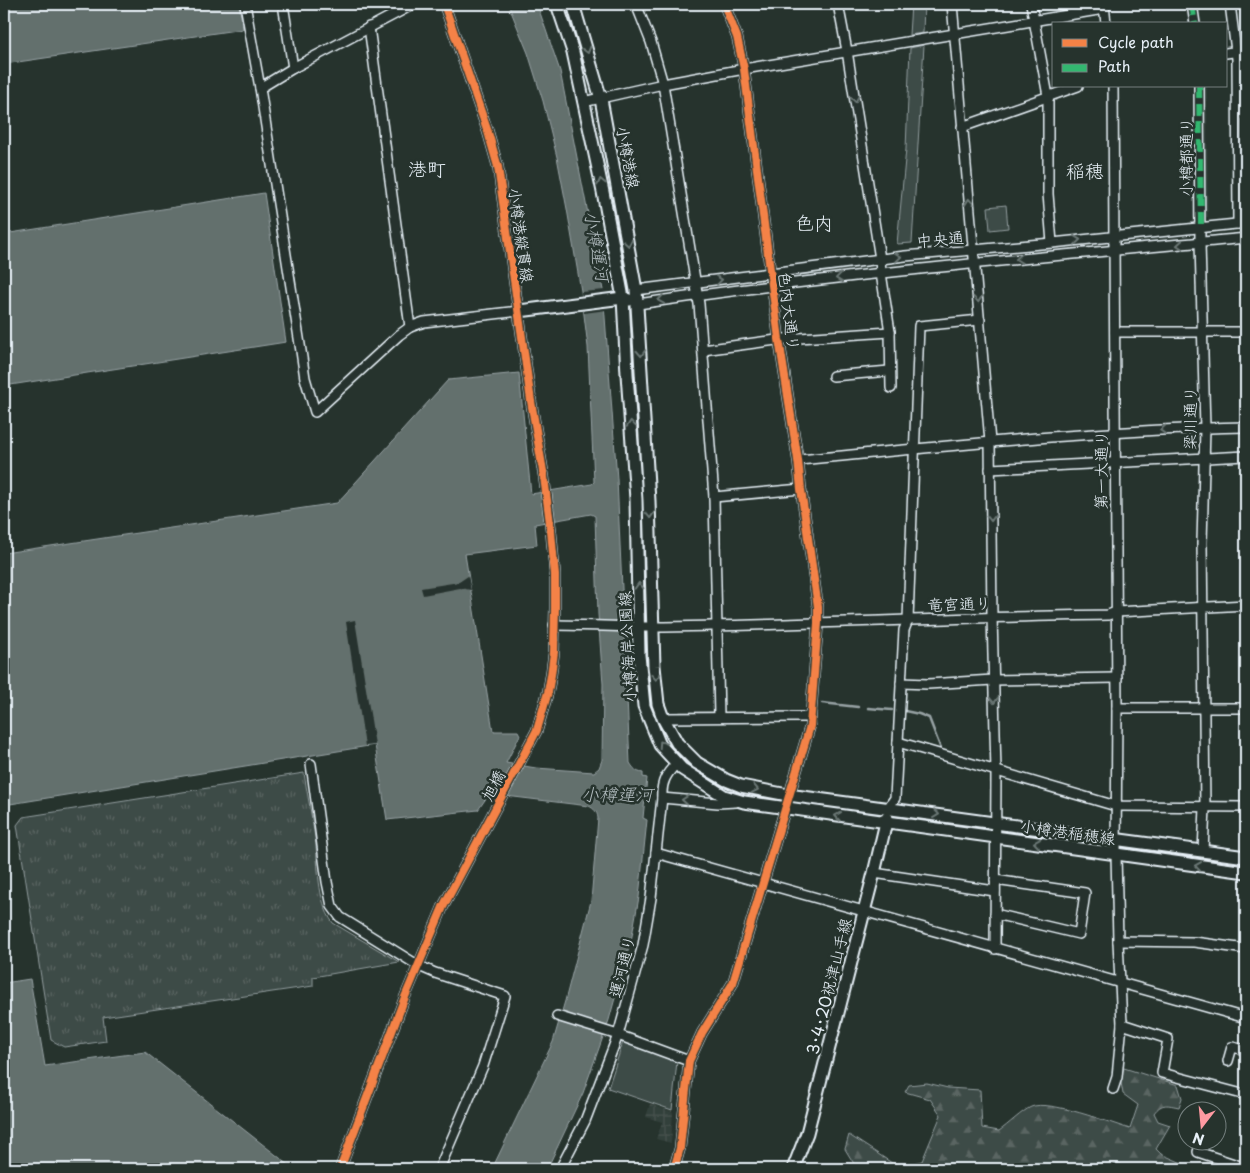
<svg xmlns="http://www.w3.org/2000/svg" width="1250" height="1173" viewBox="0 0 1250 1173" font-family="'Playpen Sans','Klee One',sans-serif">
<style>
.built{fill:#333f3a}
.industrial{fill:url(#industrial-grid)}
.grass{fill:#3e4b47;stroke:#939ea0}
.forest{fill:url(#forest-firs);stroke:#939ea0}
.park{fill:url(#park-tufts);stroke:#939ea0}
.water{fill:#636f6d;stroke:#98a3a5;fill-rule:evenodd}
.pier{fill:#26332d}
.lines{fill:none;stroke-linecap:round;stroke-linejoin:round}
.stream{stroke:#98a3a5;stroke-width:2.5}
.minor-casing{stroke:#e8f1f8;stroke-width:12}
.major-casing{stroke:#e8f1f8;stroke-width:15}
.minor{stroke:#26332d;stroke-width:9}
.major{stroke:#26332d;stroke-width:11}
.quiet{stroke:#33b770;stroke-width:6;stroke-dasharray:12 6;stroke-linecap:butt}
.cycleway-casing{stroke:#26332d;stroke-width:11}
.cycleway{stroke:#f48246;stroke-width:8}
.oneway{stroke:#6a7674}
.labels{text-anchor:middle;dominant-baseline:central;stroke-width:5;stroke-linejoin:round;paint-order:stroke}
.street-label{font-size:16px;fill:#e8f1f8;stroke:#26332d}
.water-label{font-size:18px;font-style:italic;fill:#b3bdc0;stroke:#26332d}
.quarter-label{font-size:19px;fill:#e8f1f8;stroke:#26332d}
</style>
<defs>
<pattern id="industrial-grid" width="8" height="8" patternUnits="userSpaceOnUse" patternTransform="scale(1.25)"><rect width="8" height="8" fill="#333f3a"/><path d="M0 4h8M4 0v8" fill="none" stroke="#47524e"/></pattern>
<pattern id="forest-firs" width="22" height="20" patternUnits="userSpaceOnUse" patternTransform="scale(1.25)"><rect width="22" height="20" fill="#3e4b47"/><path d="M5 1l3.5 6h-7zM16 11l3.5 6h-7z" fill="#5a6562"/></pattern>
<pattern id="park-tufts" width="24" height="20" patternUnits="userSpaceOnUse" patternTransform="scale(1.25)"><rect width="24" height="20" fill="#3e4b47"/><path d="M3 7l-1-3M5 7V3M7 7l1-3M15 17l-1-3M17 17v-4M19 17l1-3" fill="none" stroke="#5a6562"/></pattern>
</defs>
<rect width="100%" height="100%" fill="#26332d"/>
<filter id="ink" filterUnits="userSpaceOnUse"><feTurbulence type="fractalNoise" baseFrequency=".02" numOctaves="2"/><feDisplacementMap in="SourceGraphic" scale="10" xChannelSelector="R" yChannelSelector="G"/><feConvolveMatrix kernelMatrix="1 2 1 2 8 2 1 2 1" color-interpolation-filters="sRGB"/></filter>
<g filter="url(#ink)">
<!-- built -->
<g class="built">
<polygon points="1185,4 1199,4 1202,24 1188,24"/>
<polygon points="1193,86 1207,86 1208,217 1193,218"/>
</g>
<!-- industrial -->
<polygon class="industrial" points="650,1104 673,1112 671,1143 656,1139 662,1122 646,1117"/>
<!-- grass -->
<g class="grass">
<polygon points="911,4 924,4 923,33 909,35"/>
<polygon points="924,45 912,243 897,244 906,149 910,48"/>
<polygon points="1006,205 1008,228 990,230 988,207"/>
<polygon points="623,1042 677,1061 672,1110 608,1088"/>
</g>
<!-- forest -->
<path class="forest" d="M1124,1068L1178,1085L1182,1098L1179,1107C1168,1105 1162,1102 1154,1113L1158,1121L1170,1125L1156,1149L1161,1154L1196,1169H1122L1120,1163L1102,1169H855L856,1167L845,1149L849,1135L898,1167L922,1161L941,1115L930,1099L905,1092L909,1085L927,1083L948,1088L980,1090L982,1128L999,1131C1008,1125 1022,1111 1031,1107C1049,1099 1110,1123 1130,1129L1138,1105L1123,1094L1120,1077Z"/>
<!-- park -->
<path class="park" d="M304,773C307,794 312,816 315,838C319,866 316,899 333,923L399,962L313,977V986L103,1017L106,1041L64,1047L51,1040L17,825L23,817Z"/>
<!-- water -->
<g class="water">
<polygon points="4,4 239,4 243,29 4,64"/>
<path d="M508,4H537L560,71L603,290L617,479L630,763C634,769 636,772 643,773V777L647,778L643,818L647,820L639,897L632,936L609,1020L583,1093L547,1169H492L553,1042L565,1001L591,901L598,818C597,811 594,809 589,806L489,794L478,810L387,820L375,745L4,805V553L337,503L448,380L519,373L531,494L592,484L594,482L588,347L581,291L567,209L557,157L543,101L528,53ZM591,514L595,516L598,614L603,684L602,760L599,768L594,772L536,768L506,763L520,735L518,731H493L465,554L537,545L535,524Z"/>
<polygon points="264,193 286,342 4,386 4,234"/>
<polygon points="30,979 45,1066 145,1052 294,1169 4,1169 4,983"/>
</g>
<!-- pier -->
<g class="pier">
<polygon points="605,290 607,310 584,313 581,292"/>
<polygon points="468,576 471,590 460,588 423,595 421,588 459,582"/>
<polygon points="355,620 375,745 365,746 346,622"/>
</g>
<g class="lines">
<!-- stream -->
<g class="stream">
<polyline points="822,703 858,707"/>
<polyline points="868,708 892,710"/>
<polyline points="905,711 919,714 929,718 941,749"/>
<polyline points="680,713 717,713"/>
</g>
<!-- minor casing -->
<g class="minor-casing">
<g id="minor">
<polyline points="245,4 260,88 301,351 305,378 315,412 399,335 410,327 424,322 519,311"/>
<polyline points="283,4 293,68"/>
<polyline points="636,4 651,42 663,84 699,304 714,497 719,716"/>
<polyline points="838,4 847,51 880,259 881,273 890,332 891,388"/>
<polyline points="952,4 990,442 992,616 996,771 995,949"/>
<polyline points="1031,4 1048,96 1048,194 1052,243"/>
<polyline points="1104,4 1106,24"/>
<polyline points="1192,4 1195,24"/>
<polyline points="1230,4 1237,59 1238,224"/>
<polyline points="369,27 410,327"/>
<polyline points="1226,53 1246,50"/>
<polyline points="1113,86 1117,708 1116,854 1118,941 1122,1024 1117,1077 1113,1089"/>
<polyline points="1199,86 1200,243 1205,428 1202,543 1205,808 1203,851"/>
<polyline points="260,88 293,68 414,4"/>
<polyline points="583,102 663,84 744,69 1104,9"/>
<polyline points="962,127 1078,86"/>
<polyline points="636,290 905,256 1052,243 1246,223"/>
<path d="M638,304C840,274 1043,257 1246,238"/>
<polyline points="1115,332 1246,332"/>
<polyline points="703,350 784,339 890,332"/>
<polyline points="833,376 889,371"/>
<path d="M798,460C948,446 1096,430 1246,427"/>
<polyline points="990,469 1246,456"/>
<polyline points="714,497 801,489"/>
<path d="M554,625C587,625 620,627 653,627C805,625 956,617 1108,615L1116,612L1246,605"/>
<polyline points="901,683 928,684 993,680 1117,678"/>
<polyline points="1117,708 1246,708"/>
<polyline points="663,718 810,717"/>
<polyline points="898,742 1116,806 1246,807"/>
<polyline points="311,764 327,882 332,906 340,917 419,966 435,973 505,996 483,1066 439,1169"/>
<polyline points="662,798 718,803 736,802"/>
<polyline points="888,808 895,798 904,630 908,620 919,326 980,320"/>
<polyline points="656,853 1246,1018"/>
<polyline points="874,873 995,891"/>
<polyline points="995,880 1085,893 1079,934 995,914"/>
<polyline points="1118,941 1194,942 1246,949"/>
<polyline points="557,1016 618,1035 689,1061"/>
<polyline points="1122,1024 1168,1039 1162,1073 1246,1095"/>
<polyline points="1228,1061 1232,1047 1246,1050"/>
<polyline points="1202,1140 1198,1152 1246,1168"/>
<polyline points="340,1169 405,997 443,907 537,730 548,692 551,675 554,652 555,608 555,575 551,531 544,477 531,401 498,167 488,132 444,4"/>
<path d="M560,1169L585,1121L618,1035L643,945L651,898L662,798C661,782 666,774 677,763"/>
<polyline points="674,1169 680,1148 689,1061 702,1033 733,983 810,726 818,623 818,607 801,489 798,460 779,339 744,69 737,37 724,4"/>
</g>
</g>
<!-- major casing -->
<g class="major-casing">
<g id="major">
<polyline points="557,4 573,52 603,192 623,298 627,374 636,499 639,655 644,706 660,745 682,769 724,796 744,802 1246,872"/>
<polyline points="573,4 601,99 636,290 649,501 654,666 658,704 663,718 677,743 697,763 726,780 741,786 788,795 1246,857"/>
<polyline points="519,311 623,298 629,300"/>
<polyline points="793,1169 807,1133 874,873 887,818"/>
</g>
</g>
<!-- minor -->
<use href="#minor" class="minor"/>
<!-- major -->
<use href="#major" class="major"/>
<!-- quiet -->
<g class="quiet">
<polyline points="1192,4 1195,24"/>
<polyline points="1199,86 1201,228"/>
</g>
<!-- cycleway casing -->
<g class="cycleway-casing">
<g id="cycleway">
<polyline points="340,1169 405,997 443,907 537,730 548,692 551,675 554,652 555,608 555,575 551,531 544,477 531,401 498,167 488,132 444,4"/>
<polyline points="674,1169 680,1148 689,1061 702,1033 733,983 810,726 818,623 818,607 801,489 798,460 779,339 744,69 737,37 724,4"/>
</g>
</g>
<!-- cycleway -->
<use href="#cycleway" class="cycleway"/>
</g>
<!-- one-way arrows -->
<defs><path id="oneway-chevron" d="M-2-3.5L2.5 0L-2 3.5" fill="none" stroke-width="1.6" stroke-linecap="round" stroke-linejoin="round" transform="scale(1.25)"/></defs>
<g class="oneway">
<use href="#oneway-chevron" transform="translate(587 50) rotate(74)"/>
<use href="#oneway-chevron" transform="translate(855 99) rotate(81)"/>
<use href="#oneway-chevron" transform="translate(601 182) rotate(-103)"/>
<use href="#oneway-chevron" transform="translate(969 202) rotate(-95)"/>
<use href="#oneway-chevron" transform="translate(1077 240) rotate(-6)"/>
<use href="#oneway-chevron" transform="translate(628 243) rotate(80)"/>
<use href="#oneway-chevron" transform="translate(1180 245) rotate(175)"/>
<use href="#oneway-chevron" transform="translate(898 257) rotate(-6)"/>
<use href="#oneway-chevron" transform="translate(1019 259) rotate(175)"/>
<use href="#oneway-chevron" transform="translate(839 278) rotate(173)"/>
<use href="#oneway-chevron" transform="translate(719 280) rotate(-7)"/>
<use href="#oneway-chevron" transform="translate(978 299) rotate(85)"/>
<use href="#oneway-chevron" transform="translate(661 300) rotate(171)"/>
<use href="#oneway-chevron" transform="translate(641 353) rotate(87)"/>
<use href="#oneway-chevron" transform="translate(631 424) rotate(-94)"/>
<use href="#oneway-chevron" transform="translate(1163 430) rotate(177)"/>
<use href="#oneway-chevron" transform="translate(650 515) rotate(88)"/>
<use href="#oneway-chevron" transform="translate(991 518) rotate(89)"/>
<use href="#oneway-chevron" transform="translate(639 586) rotate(-92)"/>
<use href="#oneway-chevron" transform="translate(656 677) rotate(85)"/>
<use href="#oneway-chevron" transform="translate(994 700) rotate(88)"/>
<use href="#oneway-chevron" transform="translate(662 744) rotate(-123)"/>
<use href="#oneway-chevron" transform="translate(755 789) rotate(11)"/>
<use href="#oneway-chevron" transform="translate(685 800) rotate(-175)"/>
<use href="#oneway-chevron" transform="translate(936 814) rotate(7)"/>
<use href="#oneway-chevron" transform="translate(838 816) rotate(-171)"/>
<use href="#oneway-chevron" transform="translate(1037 843) rotate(-172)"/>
<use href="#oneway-chevron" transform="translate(1198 866) rotate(-172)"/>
</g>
</g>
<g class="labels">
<!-- street labels -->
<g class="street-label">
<text transform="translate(629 157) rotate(79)">小樽港線</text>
<text transform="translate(1185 157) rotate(-90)">小樽都通り</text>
<text transform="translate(522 235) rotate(82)">小樽港縦貫線</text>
<text transform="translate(940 238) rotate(-5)">中央通</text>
<text transform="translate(790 311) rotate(83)">色内大通り</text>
<text transform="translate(1189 418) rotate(-90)">梁川通り</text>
<text transform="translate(1100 470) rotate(-90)">第一大通り</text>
<text transform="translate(959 603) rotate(-2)">竜宮通り</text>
<text transform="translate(626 647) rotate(-93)">小樽海岸公園線</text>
<text transform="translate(492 785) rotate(-62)">旭橋</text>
<text transform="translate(1068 831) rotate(8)">小樽港稲穂線</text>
<text transform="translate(621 966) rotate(-76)">運河通り</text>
<text transform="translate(828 986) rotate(-76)">3･4･20祝津山手線</text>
</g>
<!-- water labels -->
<g class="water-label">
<text transform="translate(598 246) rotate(80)">小樽運河</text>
<text x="617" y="793">小樽運河</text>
</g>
<!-- quarter labels -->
<g class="quarter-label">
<text x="427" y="168">港町</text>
<text x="1085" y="170">稲穂</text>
<text x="814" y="222">色内</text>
</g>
</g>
<!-- margin -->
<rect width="1250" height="1173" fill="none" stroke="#26332d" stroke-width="20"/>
<rect x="10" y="10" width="1230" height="1153" fill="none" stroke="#e8f1f8" stroke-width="2" filter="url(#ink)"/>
<!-- legend -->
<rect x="1052" y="22" width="175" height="65" fill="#26332d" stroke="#747f7e"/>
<rect x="1062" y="39" width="25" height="8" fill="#f48246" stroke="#747f7e"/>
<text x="1098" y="48" font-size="15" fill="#e8f1f8">Cycle path</text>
<rect x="1062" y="64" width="25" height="8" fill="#33b770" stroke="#747f7e"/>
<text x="1098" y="72" font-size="15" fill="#e8f1f8">Path</text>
<!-- north arrow -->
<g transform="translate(1202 1126) rotate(196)"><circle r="24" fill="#26332d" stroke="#747f7e"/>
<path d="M0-4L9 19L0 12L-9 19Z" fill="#ff9aa2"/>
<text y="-8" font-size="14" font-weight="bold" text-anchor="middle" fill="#e8f1f8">N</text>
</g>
</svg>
